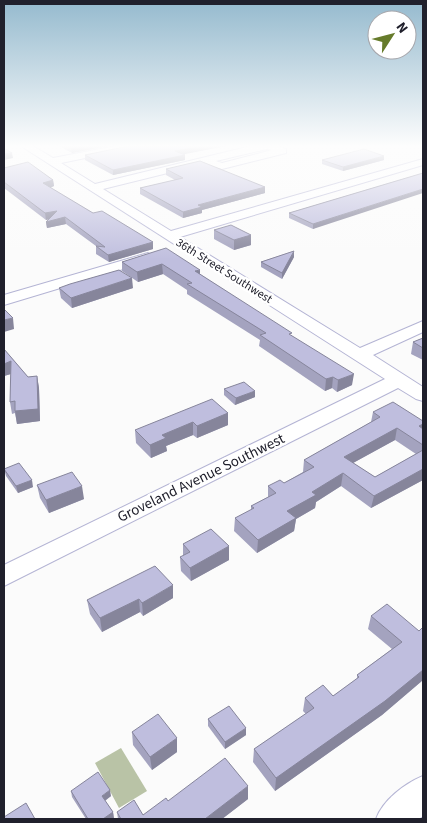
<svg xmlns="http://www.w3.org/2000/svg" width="427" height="823" viewBox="0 0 427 823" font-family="'Source Sans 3',sans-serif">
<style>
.water{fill:#b9c3a6}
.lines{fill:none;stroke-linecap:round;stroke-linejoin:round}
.minor-casing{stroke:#b4b4d4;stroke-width:2}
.minor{fill:#fff;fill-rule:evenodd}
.wall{fill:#a4a3bf;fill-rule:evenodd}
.shaded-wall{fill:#86859b}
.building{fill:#bfbede;stroke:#86859b}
.labels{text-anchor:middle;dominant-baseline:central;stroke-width:5;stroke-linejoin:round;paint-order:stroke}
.far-street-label{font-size:12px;fill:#20202c;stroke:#fff}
.street-label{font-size:15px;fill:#20202c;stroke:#fff}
</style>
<rect width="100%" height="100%" fill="#fbfbfb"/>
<!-- water -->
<polygon class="water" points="121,748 147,791 119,808 95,763"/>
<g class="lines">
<!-- minor casing -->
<g class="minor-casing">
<g id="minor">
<path d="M21,146H33L53,158L116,146H134L129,149L61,163L95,184L251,146H278L286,149V153L222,169L204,164L103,189L171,231L423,159V165L180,237L360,348L423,321V332L373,355L423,387V401L416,399L398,388L4,586V565L385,379ZM267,149L272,150L222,163L216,161Z"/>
<polygon points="148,253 155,257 153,260 4,305 4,295"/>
<path d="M423,776V816L419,819H376C383,800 404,784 423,776Z"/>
</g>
</g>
<!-- minor -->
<use href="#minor" class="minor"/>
</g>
<!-- wall -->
<g class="wall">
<polygon points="59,146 108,146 72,153"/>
<polygon points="130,146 226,146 182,154 185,155 185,160 113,175 85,160 85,155"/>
<polygon points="322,160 384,160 343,171 322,164"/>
<polygon points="4,168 53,180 54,186 50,188 93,213 153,242 153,249 109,262 96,254 96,246 66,224 47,228 46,222 48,219 46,220 4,188 4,189"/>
<polygon points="166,169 265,187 265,193 202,210 202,213 183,218 140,194 140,188 175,180 166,175"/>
<polygon points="423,173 313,229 289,218 289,213"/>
<polygon points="214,230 251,235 251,245 234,250 214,239"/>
<polygon points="166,248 200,274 292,336 352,385 337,392 332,388 325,391 259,346 260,340 187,294 187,290 163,274 138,282 122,271 122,262"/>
<polygon points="294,251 294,257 282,279 261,267 261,262"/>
<polygon points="59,288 133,288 72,308 61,298"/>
<polygon points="423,338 423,360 411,354 413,342"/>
<polygon points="4,349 28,377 37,376 39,388 40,421 17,424 15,413 12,414 10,402 11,374 4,376"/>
<polygon points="224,389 255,397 235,405 224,395"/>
<path d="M373,412L423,421V480L371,508L341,486L316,502L315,508L296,519L294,531L257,553L234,531L235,518L251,510V506L268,497V486L284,483L303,472L304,460L371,422ZM395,440L416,454L375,477L353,463Z"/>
<polygon points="228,413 228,425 197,438 193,435 166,446 167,451 151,458 136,443 135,430"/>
<polygon points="4,469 33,487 18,493 6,476"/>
<polygon points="37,485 84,499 49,513 40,498"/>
<polygon points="183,544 229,560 191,581 181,571 180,557 183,556"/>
<polygon points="173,598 143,616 140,612 102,632 90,614 87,600"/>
<polygon points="371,616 419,631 423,627 423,680 382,715 275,791 253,762 254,749 306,714 303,711 305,698 333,696 357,679 357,675 392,649 368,629"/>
<polygon points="208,719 246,735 225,749 208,726"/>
<polygon points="132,732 177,752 152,770 133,745"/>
<polygon points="71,791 111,796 105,801 113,812 114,819 86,819 72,797"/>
<polygon points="248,799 222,819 118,819 117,812 143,815 168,801"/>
</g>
<!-- shaded-wall -->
<g class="shaded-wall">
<polygon points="83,146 108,146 72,153 71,148"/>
<polygon points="202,146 226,146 175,156 175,151"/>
<polygon points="12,153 13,158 4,160 4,154"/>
<polygon points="185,155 185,160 113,175 113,170"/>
<polygon points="384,156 384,160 343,171 343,167"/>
<polygon points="53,180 54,186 44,190 43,183"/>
<polygon points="265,187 265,193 202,210 202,213 183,218 183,212 198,205"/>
<polygon points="423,189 423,193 313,229 313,224"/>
<polygon points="57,211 58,217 46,220 45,213"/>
<polygon points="65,217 66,224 47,228 46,222"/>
<polygon points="251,235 251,245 234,250 234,240"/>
<polygon points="153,242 153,249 109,262 108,255"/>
<polygon points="294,251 294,257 282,279 282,273"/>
<polygon points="162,264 163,274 138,282 137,272"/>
<polygon points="200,270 200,279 195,271"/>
<polygon points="132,278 133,288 72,308 71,298"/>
<polygon points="13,318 14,329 4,332 4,320"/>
<polygon points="11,361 14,373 4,376 4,364"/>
<polygon points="354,374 352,385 337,392 338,380"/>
<polygon points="37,376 39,388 40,421 17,424 15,411"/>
<polygon points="333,377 332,388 325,391 326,379"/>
<polygon points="255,391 255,397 235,405 236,398"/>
<polygon points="228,413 228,425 197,438 197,426"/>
<polygon points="193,422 193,435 166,446 167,451 151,458 150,445 162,435"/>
<polygon points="423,424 423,433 419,426"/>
<polygon points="397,428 395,440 342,469 344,457"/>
<polygon points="423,469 423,480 371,508 374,496"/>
<polygon points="343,473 341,486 316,502 315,508 296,519 294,531 257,553 258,540 287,511 312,492"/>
<polygon points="32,480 33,487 18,493 16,486"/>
<polygon points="82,486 84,499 49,513 46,500"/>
<polygon points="229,546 229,560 191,581 190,568"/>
<polygon points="173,585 173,598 143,616 142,603"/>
<polygon points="139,599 140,612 102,632 100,618"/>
<polygon points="423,670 423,680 382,715 275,791 276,778"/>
<polygon points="246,728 246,735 225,749 225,742"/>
<polygon points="177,738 177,752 152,770 150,757"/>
<polygon points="248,786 248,799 222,819 205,819"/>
<polygon points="110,790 111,796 103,802 102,796"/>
<polygon points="113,812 114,819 103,819"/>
</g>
<!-- building -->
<g class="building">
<polygon points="67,146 83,146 71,148"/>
<polygon points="129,146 202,146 175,151 185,155 113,170 85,155"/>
<polygon points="4,148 12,153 4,154"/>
<polygon points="364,149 384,156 343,167 322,160"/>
<polygon points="200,161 265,187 198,205 202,207 183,212 140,188 183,178 166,169"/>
<polygon points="28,162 53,180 43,183 93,213 102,211 153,242 108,255 96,246 105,247 65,217 46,222 57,211 45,213 4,182 4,168"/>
<polygon points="423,173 423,189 313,224 289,213"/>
<polygon points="231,225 251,235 234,240 214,230"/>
<polygon points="166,248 200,270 195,271 292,333 289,334 354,374 338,380 333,377 326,379 260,335 266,333 187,284 192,283 162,264 137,272 122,262"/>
<polygon points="294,251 282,273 261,262"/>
<polygon points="119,270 132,278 71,298 59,288 70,284"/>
<polygon points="4,309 13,318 4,320"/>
<polygon points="423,338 423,348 413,342"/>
<polygon points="4,349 28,377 37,376 38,409 15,411 15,401 10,402 11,361 4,364"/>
<polygon points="244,382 255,391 236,398 224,389"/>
<polygon points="212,399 228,413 197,426 193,422 162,435 166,438 150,445 135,430"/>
<polygon points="393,402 423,421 423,424 419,426 423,429 423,445 397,428 344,457 375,477 423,450 423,469 374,496 343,473 312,492 316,495 287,511 296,518 258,540 235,518 254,508 251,506 276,493 268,486 280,480 284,483 314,467 304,460 380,417 373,412"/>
<polygon points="19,463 32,480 16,486 4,469"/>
<polygon points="72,472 82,486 46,500 37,485"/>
<polygon points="211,529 229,546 190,568 180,557 190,552 183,544"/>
<polygon points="155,566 173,585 142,603 139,599 100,618 87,600"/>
<polygon points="387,604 419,631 423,627 423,670 385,701 276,778 254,749 314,708 305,698 323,685 333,696 359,677 357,675 402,642 371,616"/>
<polygon points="229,706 246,728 225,742 208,719"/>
<polygon points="158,714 177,738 150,757 132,732"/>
<polygon points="225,758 248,786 205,819 121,819 117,812 134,800 143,815 166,798 168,801"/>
<polygon points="98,772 110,790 102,796 113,812 103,819 88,819 71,791"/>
<polygon points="26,803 35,819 4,819 4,817"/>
</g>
<!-- sky -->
<linearGradient id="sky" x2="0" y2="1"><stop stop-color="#95bace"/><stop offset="0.56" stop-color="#fdfdfd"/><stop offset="1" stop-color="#fdfdfd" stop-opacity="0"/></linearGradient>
<rect width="427" height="261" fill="url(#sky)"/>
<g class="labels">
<!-- far-street labels -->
<g class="far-street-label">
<text transform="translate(224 271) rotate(32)">36th Street Southwest</text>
</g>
<!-- street labels -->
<g class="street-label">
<text transform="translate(201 478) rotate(-26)">Groveland Avenue Southwest</text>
</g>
</g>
<!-- border -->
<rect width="427" height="823" fill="none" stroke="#20202c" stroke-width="10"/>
<!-- north arrow -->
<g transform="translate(392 35) rotate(54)"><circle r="24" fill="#ffffff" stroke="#a6a6ab"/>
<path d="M0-4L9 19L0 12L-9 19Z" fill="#667b2b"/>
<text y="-8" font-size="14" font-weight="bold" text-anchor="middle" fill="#20202c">N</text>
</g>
</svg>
